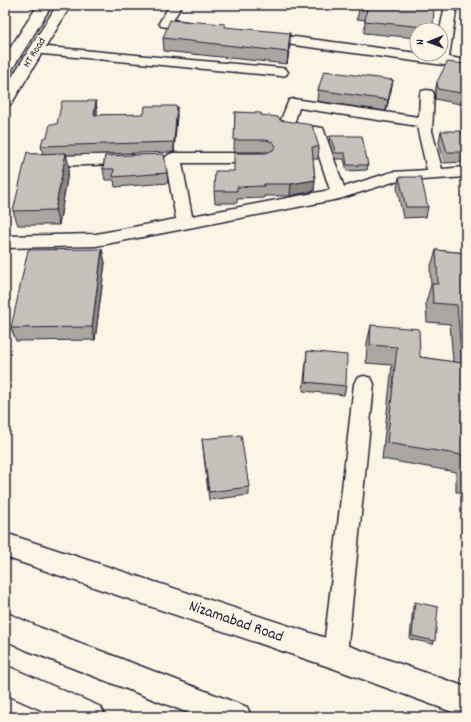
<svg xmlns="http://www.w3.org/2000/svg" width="471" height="722" viewBox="0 0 471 722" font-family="Dekko,sans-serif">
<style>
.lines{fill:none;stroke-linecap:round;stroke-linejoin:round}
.street-casing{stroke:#22223b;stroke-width:3}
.secondary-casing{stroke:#22223b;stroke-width:3}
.highway-casing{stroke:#22223b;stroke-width:3}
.street{fill:#fcf5e5;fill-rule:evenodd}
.secondary{fill:#fcf5e5;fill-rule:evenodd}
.highway{fill:#fcf5e5;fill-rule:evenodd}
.wall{fill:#aaa6a1;stroke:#22223b}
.shaded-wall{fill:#8b8783;stroke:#22223b}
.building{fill:#c6c1bb;stroke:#22223b}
.labels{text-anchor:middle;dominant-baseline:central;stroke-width:3.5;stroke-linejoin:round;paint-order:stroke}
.far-street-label{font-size:11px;fill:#22223b;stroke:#fcf5e5}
.near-street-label{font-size:16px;fill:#22223b;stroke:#fcf5e5}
</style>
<rect width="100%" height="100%" fill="#fcf5e5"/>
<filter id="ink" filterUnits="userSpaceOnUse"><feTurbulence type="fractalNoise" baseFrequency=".025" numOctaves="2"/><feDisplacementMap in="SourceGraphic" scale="8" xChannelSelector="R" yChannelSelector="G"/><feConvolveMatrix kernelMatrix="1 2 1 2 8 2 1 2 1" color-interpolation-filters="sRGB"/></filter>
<g filter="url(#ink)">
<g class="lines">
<!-- street casing -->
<g class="street-casing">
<g id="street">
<polygon points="170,5 182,5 173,20 199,24 200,27 199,30 194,31 161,26 159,23"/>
<polygon points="445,5 457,5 449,57 466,60 466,68 264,41 259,40 258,37 259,34 264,33 417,53 417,54 436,55 441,54 440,30"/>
<polygon points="37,46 281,68 286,69 288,72 286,75 281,76 32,53 30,50 32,47"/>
<path d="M427,90L432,91L434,94L432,131L442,169L466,167V177L393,182L339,199L96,246L5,248V236L96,234L176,219L165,158L168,155L173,153H259L264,155L267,158L264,161L259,163H182L192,216L330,190L312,135L280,130L278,127L289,100L294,99L419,117L420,94L422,91ZM299,108L418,126V131L427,170L392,172L344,187L323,128L294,124Z"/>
<polygon points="130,154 135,156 138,159 135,162 130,164 43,166 38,164 35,161 38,158 43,156"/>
<polygon points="364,376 371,378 374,384 347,655 344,664 335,667 326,664 323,655 354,384 357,378"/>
</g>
</g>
<!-- secondary casing -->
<g class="secondary-casing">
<g id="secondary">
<polygon points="38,5 52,5 11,71 5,73 5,56"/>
<polygon points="57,5 71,5 13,101 11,104 5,106 5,88"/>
<polygon points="5,533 335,641 466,687 466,717 335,669 5,557"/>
</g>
</g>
<!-- highway casing -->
<g class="highway-casing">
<g id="highway">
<polygon points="5,612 41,628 247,707 252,717 199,717 26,650 5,640"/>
<polygon points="5,665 101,707 106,717 57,717 5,694"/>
</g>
</g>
<!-- street -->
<use href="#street" class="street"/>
<!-- secondary -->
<use href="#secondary" class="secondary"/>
<!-- highway -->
<use href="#highway" class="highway"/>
</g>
<!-- wall -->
<g class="wall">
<polygon points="228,5 245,5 244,7"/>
<polygon points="360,5 433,28 432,30 417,30 417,38 364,33 365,20 357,19"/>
<polygon points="225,27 290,45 287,64 164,51 163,38"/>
<polygon points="466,64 466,103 465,105 435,99 435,93 437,82"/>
<polygon points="393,80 386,111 317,101 318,90"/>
<polygon points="96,101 97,110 97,115 177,115 174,152 66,155 69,167 59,225 18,225 13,211 32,154 43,154 41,146 57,124"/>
<polygon points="235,112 261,115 280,120 319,147 318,159 313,159 315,180 314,191 290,196 264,196 264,198 237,199 237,203 215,203 214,191 234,171 268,152 234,152"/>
<polygon points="441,131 466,149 466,155 464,162 444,163 439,142"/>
<polygon points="330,136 368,165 367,170 347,171 344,159 335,159 329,142"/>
<polygon points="105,156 167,173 168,183 115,187 114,180 105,180 103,169"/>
<polygon points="399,177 428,207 426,217 403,218 397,188"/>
<polygon points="102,249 105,263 95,340 16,341 11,328"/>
<polygon points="436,250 466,253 466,492 456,492 456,472 382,459 392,365 366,363 367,343 371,325 420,357 453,362 450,324 427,322 426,302 431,285 430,269"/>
<polygon points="307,351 346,386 344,395 303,391"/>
<polygon points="202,439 249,487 249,495 209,500"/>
<polygon points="415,602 435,641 433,644 410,639 413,606"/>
</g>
<!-- shaded-wall -->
<g class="shaded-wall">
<polygon points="290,33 290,45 287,64 288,52"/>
<polygon points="393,80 391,91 386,111 388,100"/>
<polygon points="96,101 97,110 96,124 94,115"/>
<polygon points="177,106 177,115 174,152 174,142"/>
<polygon points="66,153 69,167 59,225 55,210"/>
<polygon points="315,180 314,191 290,196 291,184"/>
<polygon points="102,249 105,263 95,340 92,327"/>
</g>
<!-- building -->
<g class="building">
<polygon points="360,5 434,5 433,28 365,21 367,8 359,7"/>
<polygon points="170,20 225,24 225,27 290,33 288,52 163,38"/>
<polygon points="447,62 466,64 466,94 438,89 437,82"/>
<polygon points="324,71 393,80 388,100 318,90"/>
<polygon points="62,101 96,101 94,115 144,114 145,106 177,106 174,142 41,146 43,138 47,137 50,124 57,124"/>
<polygon points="235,112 261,113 261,115 278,117 280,120 312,125 319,147 312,147 315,180 291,184 264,184 264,186 237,187 237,191 214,191 215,171 234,171 234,153 266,153 273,150 276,146 273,142 266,140 234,140"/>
<polygon points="441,131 461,131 466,149 466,152 447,152"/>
<polygon points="330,136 362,136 368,165 347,165 345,153 336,153"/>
<polygon points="27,152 32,154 66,153 55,210 13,211"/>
<polygon points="164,154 167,173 113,177 114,169 103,169 105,156"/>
<polygon points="399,177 421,177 428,207 406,207"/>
<polygon points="102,249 92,327 11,328 28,250"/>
<polygon points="436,250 466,253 466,476 464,476 463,455 387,443 397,347 370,345 371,325 419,329 420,357 462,363 457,305 433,303 432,284 438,284"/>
<polygon points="307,351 347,355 346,386 305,382"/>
<polygon points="241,435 249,487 209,492 202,439"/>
<polygon points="415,602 438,607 435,641 412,636"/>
</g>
</g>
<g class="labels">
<!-- far-street labels -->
<g class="far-street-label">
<text transform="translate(35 53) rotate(-58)">HT Road</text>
</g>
<!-- near-street labels -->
<g class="near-street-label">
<text transform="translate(236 622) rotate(19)">Nizamabad Road</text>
</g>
</g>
<!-- margin -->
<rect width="471" height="722" fill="none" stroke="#fcf5e5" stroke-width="20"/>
<rect x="10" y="10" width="451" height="702" fill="none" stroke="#22223b" stroke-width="1.5" filter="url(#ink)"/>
<!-- north arrow -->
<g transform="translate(429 42) rotate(269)"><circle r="19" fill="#fcf5e5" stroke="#a5a1a1"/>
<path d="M0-3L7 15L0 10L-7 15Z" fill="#22223b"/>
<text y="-6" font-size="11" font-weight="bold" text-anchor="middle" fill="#22223b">N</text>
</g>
</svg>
